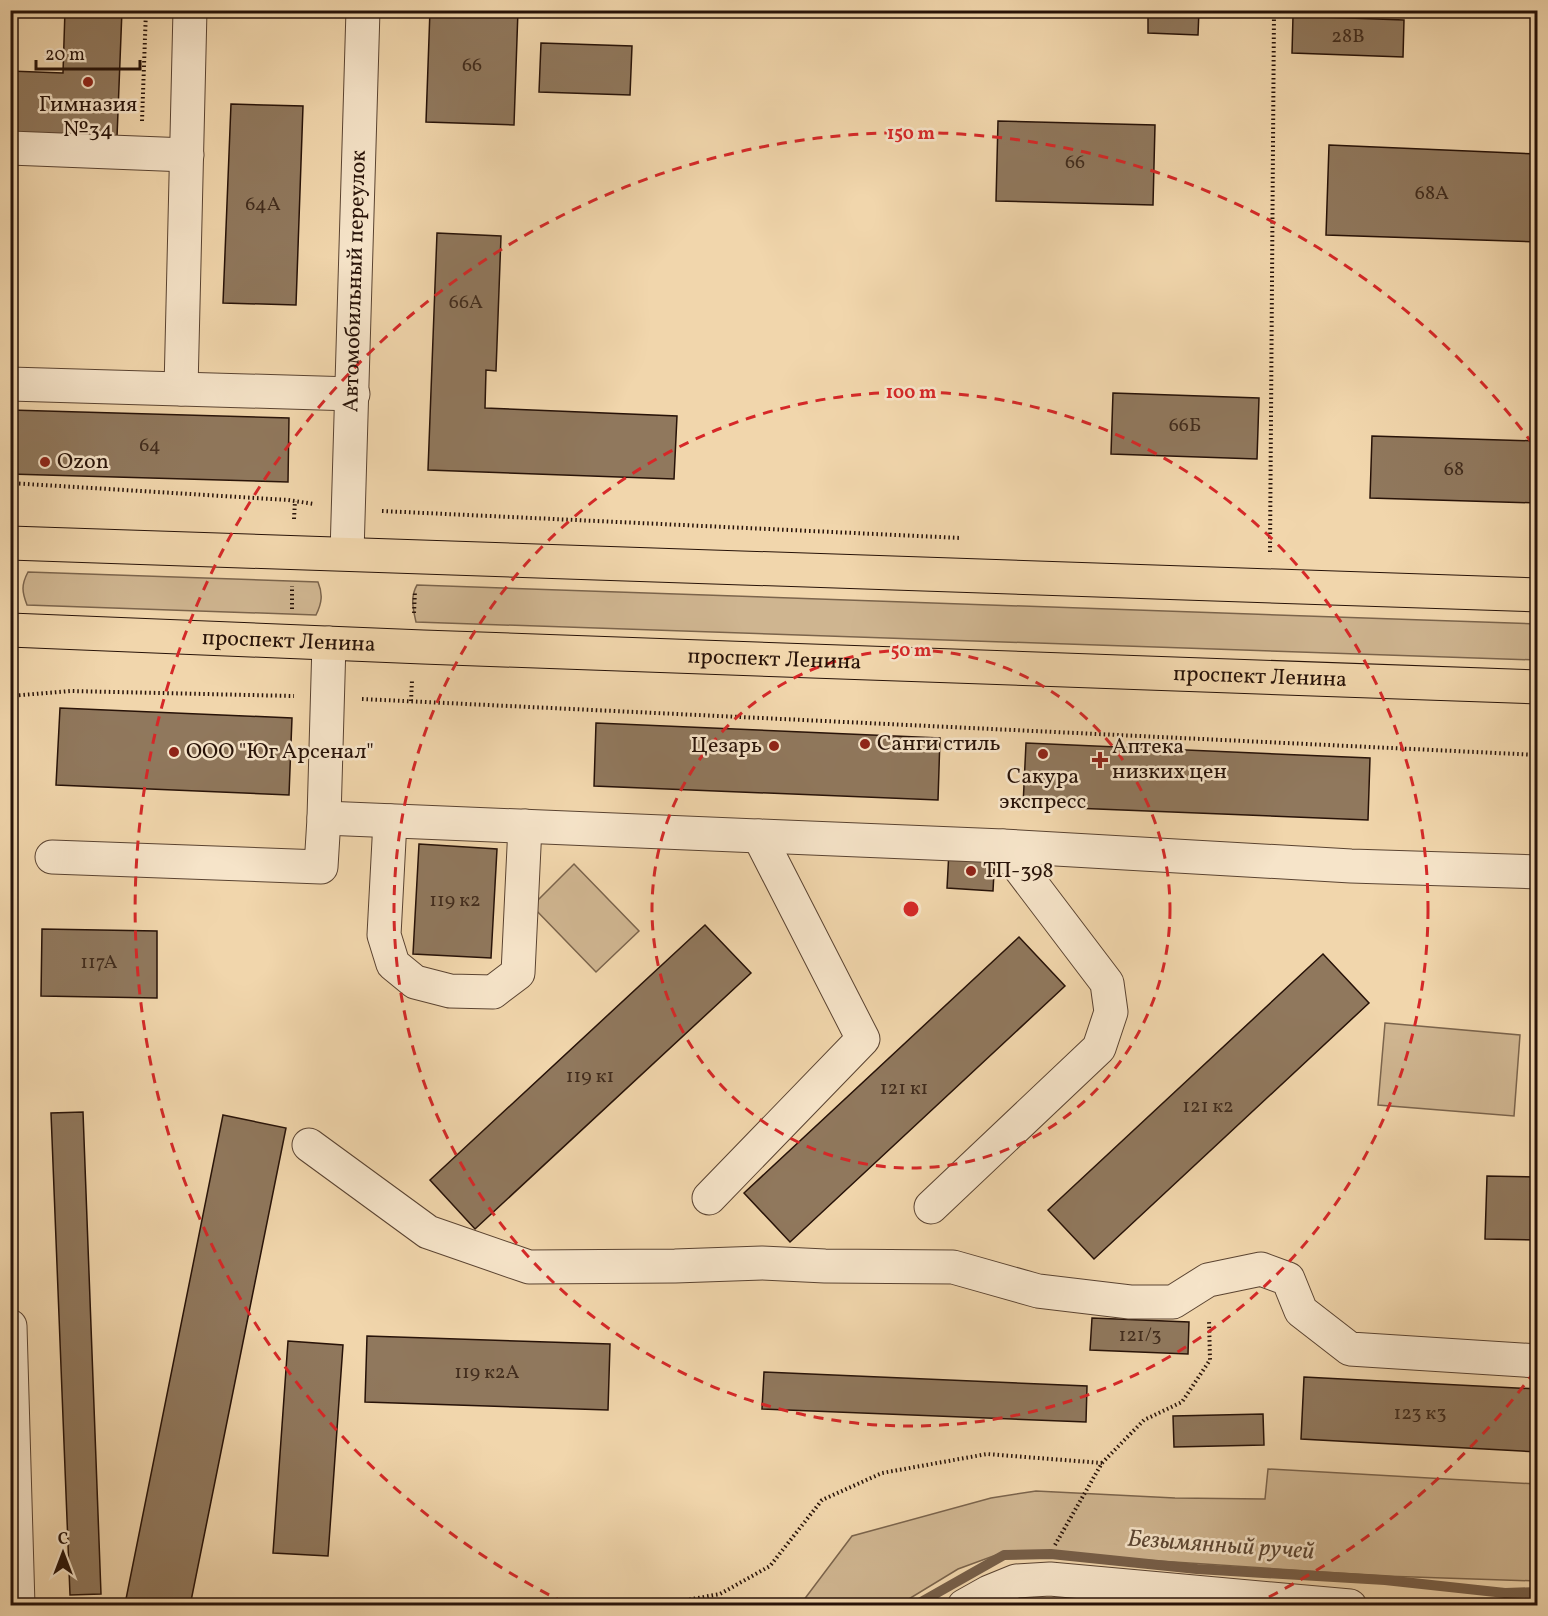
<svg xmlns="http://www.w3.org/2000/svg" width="1548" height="1616" viewBox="0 0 1548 1616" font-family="Vollkorn,serif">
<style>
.green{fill:#cfb590;stroke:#7b644c;stroke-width:1.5}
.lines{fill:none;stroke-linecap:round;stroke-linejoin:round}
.stream{stroke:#775f49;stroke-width:10}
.building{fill:#90785d;stroke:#271208;stroke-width:1.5}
.minor-casing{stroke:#5a4331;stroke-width:35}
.major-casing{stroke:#271208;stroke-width:35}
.path{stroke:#271208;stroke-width:4;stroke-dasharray:1.5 3;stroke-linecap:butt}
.minor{stroke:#f6e4c9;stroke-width:33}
.major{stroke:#f1d6ac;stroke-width:33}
.ring{fill:none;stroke:#d62828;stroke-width:3;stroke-dasharray:10 8}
.poi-dot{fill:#8f2418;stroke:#f6e4c9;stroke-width:2}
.labels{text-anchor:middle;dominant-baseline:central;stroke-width:5;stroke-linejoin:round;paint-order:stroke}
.number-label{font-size:20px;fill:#412c1d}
.poi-label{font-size:22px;fill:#271208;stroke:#f6e4c9;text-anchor:start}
.street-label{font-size:22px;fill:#271208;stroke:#f6e4c9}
.water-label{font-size:24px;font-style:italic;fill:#5c4633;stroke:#f6e4c9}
.centre{fill:#d62828;stroke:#f6e4c9;stroke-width:3}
.ring-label{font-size:18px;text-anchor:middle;font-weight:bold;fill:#d62828;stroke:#f6e4c9;stroke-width:5;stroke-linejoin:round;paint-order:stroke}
</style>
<rect width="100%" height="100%" fill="#f1d6ac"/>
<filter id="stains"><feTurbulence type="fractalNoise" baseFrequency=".00333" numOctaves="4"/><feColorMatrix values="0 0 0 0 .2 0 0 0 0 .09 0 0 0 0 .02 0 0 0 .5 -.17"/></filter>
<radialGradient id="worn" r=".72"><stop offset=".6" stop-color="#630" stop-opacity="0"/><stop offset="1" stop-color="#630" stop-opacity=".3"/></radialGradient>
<!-- green -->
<g class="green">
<path d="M28,572L318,582C323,594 322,603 316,615L27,605C22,592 21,585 28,572Z"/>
<path d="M417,585L1537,624V660L416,622C413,609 410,597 417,585Z"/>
<polygon points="574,864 639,931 596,972 532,906"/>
<polygon points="1385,1023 1520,1035 1514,1116 1378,1105"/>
<polygon points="1268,1469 1537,1484 1537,1581 1383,1576 1007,1551 958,1569 899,1605 800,1605 852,1536 991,1498 1036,1491 1175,1498 1265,1499"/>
</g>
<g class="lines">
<!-- stream -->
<polyline class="stream" points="914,1606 1004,1555 1051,1554 1197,1569 1385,1580 1505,1593 1538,1592"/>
</g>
<!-- building -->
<g class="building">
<polygon points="65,10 122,10 117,137 10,133 10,71 63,73"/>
<polygon points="430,10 518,10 514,125 426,122"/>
<polygon points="1148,10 1199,10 1198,35 1148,33"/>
<polygon points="1293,16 1404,20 1403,57 1292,53"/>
<polygon points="541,43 632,46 630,95 539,92"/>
<polygon points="231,104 303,106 296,305 223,303"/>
<polygon points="998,121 1155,125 1153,205 996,201"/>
<polygon points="1329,145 1538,154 1538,242 1326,235"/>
<polygon points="437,233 501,236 496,371 486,370 485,408 677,416 674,479 428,470"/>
<polygon points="1113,393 1259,398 1257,459 1111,454"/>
<polygon points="10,410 289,418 288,482 10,474"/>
<polygon points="1372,436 1538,441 1538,503 1370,498"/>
<polygon points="60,708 292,718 289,795 56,785"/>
<polygon points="596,723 940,738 938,800 594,786"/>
<polygon points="1026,743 1370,758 1368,820 1023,806"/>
<polygon points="419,844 497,849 491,958 413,954"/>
<polygon points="949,851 995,853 993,891 947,888"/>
<polygon points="705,925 751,973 475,1229 430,1180"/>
<polygon points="42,929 157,931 157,998 41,996"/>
<polygon points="1019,937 1065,986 790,1242 744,1193"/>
<polygon points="1323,954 1369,1003 1094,1259 1048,1210"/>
<polygon points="83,1112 101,1594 70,1595 51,1113"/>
<polygon points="223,1115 286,1128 190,1606 131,1606 125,1604"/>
<polygon points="1487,1176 1538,1177 1538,1240 1485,1239"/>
<polygon points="1092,1318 1189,1322 1188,1354 1090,1350"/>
<polygon points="367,1336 610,1344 608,1410 365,1402"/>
<polygon points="288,1341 343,1345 328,1556 273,1553"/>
<polygon points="764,1372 1087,1386 1086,1422 762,1409"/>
<polygon points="1304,1377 1538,1389 1538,1452 1301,1439"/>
<polygon points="1263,1414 1264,1445 1174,1447 1173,1416"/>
<polygon points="237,1599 321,1605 236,1606"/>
</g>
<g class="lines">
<!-- minor casing -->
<g class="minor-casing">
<g id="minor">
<polyline points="10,148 187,155"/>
<polyline points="10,384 353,394"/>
<polyline points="181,389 190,10"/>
<path id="s1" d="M347,553L363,10"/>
<polyline points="324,818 1003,846 1351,866 1538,872"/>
<polyline points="390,821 384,935 393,964 415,982 450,991 493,992 518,973 525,826"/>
<polyline points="52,857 321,867 324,818 329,643"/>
<polyline points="309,1145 428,1232 529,1267 675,1266 762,1263 825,1266 953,1267 1038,1291 1130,1302 1173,1302 1208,1280 1261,1269 1288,1279 1301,1311 1350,1349 1538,1361"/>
<polyline points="709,1198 863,1039 759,836"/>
<polyline points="931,1207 1099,1048 1111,1012 1107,983 1003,846"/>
<polyline points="10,1326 18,1606"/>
<polyline points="964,1606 989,1592 1016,1581 1050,1579 1350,1606"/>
</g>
</g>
<!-- major casing -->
<g class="major-casing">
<g id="major">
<polyline points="10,543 1538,595"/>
<path id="s2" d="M10,630L423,647L1538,687"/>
</g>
</g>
<!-- path -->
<g class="path">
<polyline points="142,121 146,10"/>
<polyline points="10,483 288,500 314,504"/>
<polyline points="382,511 961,538"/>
<polyline points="294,519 295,501"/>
<polyline points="1270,552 1274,10"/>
<polyline points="292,609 292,586"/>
<polyline points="414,613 415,591"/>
<polyline points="10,696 70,691 294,696"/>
<polyline points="362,699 1538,755"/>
<polyline points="411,701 412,681"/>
<polyline points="1055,1545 1102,1463 1144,1420 1182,1402 1210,1360 1209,1320"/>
<polyline points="654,1606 720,1594 770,1566 822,1500 882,1473 987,1454 1102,1463"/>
</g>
<!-- minor -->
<use href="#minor" class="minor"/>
<!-- major -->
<use href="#major" class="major"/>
</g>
<!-- distance rings -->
<g class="ring">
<circle cx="911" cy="909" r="259"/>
<circle cx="911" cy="909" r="517"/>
<path d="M1535 1371A776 776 0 0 1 1257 1603M565 1603A776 776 0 1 1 1535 447"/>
</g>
<!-- markers -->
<g class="poi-dot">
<circle cx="88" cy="82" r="6"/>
<circle cx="45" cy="462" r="6"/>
<circle cx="865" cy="744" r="6"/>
<circle cx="774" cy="746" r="6"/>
<circle cx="174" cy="752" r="6"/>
<circle cx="1043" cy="754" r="6"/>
<path d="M1097 751h6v6h6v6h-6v6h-6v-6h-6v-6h6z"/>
<circle cx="971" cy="871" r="6"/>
</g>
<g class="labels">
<!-- number labels -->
<g class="number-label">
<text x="1348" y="37">28В</text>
<text x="472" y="66">66</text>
<text x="1075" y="163">66</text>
<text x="1432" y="194">68А</text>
<text x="263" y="205">64А</text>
<text x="466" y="303">66А</text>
<text x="1185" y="426">66Б</text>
<text x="150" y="446">64</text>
<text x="1454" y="470">68</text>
<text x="455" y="901">119 к2</text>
<text x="99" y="963">117А</text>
<text x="590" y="1077">119 к1</text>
<text x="904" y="1089">121 к1</text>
<text x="1208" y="1107">121 к2</text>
<text x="1140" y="1336">121/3</text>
<text x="487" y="1373">119 к2А</text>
<text x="1420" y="1414">123 к3</text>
</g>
<!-- poi labels -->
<g class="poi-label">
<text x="88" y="105" text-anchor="middle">Гимназия<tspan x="88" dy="25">№34</tspan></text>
<text x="57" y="462">Ozon</text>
<text x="877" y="744">Санги стиль</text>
<text x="762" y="746" text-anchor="end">Цезарь</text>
<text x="1112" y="747">Аптека<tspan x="1112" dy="25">низких цен</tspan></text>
<text x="186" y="752">ООО "Юг Арсенал"</text>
<text x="1043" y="777" text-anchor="middle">Сакура<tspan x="1043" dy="25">экспресс</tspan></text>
<text x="983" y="871">ТП-398</text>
</g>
<!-- street labels -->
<g class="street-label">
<text stroke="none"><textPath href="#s1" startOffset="272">Автомобильный переулок</textPath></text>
<text stroke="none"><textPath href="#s2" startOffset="279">проспект Ленина</textPath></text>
<text stroke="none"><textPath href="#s2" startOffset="765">проспект Ленина</textPath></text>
<text stroke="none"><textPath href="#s2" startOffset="1251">проспект Ленина</textPath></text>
</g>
<!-- water labels -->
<g class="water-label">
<text transform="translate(1221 1546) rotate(4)">Безымянный ручей</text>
</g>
</g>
<circle cx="911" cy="909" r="9" class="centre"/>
<g class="ring-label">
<text x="911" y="139">150 m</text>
<text x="911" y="398">100 m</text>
<text x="911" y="656">50 m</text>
</g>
<!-- margin -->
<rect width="1548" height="1616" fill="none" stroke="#f1d6ac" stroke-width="36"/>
<rect x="12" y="12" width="1524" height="1592" fill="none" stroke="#271208" stroke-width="3"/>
<rect x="18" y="18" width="1512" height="1580" fill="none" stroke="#271208" stroke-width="1.5"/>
<!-- north arrow -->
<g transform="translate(63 1553)" stroke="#f6e4c9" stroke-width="4.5" paint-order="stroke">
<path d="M0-4.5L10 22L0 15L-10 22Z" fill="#271208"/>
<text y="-9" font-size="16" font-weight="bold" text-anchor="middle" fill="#271208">С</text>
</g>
<!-- scale -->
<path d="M36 60v9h104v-9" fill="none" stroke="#271208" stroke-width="3"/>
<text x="45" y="60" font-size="18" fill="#271208" stroke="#f6e4c9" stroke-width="4.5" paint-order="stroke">20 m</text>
<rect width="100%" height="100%" filter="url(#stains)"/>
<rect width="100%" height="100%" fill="url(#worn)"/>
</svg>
